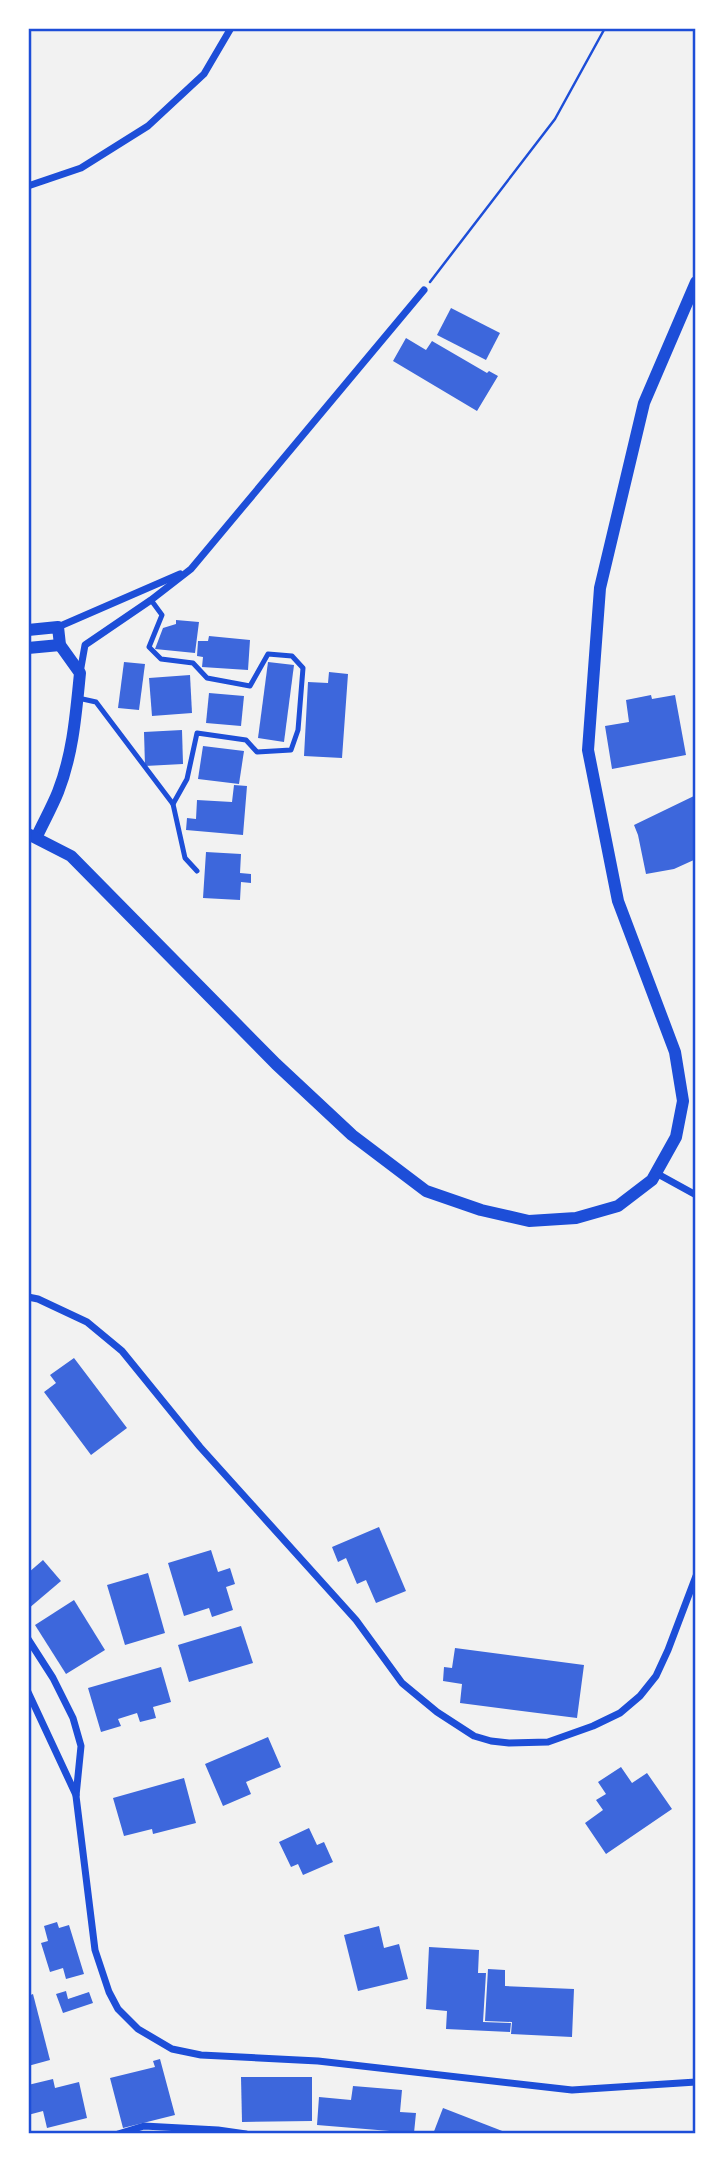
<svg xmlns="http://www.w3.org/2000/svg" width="724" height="2162" viewBox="0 0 724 2162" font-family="'PT Sans Narrow',sans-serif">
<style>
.building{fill:#3d67dc}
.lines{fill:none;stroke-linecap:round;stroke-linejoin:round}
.path{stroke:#1d4ed8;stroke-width:2.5}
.service{stroke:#1d4ed8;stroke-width:5}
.minor{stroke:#1d4ed8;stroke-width:7}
.tertiary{stroke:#1d4ed8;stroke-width:12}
.neatline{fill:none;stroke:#1d4ed8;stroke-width:2.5}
</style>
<rect width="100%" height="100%" fill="#f2f2f2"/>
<!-- building -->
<g class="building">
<polygon points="451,308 500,333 486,360 437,335"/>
<polygon points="406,338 426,350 432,341 487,373 489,371 498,376 477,411 393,361"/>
<polygon points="176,620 199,622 195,653 155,649 163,628 176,624"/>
<polygon points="209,636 250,640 248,670 202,667 203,657 197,656 198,641 208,641"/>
<polygon points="124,662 145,664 139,710 118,708"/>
<polygon points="268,662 294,665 284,742 258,738"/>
<polygon points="329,672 348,674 342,758 304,756 308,682 328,683"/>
<polygon points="190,675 192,713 152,716 149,678"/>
<polygon points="209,693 244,696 241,726 206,723"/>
<polygon points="651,695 652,699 675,695 686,755 612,769 605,726 629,722 626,700"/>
<polygon points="182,730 183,764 145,766 144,732"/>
<polygon points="203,746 244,751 239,784 198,779"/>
<polygon points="234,785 247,786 243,835 186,830 187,818 196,819 197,800 232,802"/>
<polygon points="696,795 696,859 674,869 646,874 638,835 634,825"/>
<polygon points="206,852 241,854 240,873 251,874 251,883 241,882 240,900 203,898"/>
<polygon points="74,1358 127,1428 91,1455 44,1392 56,1383 50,1375"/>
<polygon points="379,1527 406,1591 376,1603 366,1580 357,1584 346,1558 338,1562 332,1547"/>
<polygon points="211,1550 218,1572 230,1568 235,1584 226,1587 233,1610 212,1617 209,1608 184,1616 168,1563"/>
<polygon points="43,1560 61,1581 28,1609 28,1573"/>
<polygon points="148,1573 165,1633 125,1645 107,1585"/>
<polygon points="74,1600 105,1650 66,1674 35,1625"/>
<polygon points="241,1626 253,1663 189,1682 178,1645"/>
<polygon points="455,1648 584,1665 577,1718 460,1703 462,1684 443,1681 444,1667 452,1668"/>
<polygon points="161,1667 171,1702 153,1707 156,1718 140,1722 137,1713 118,1719 121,1726 101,1732 88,1688"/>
<polygon points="268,1737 281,1767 246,1782 251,1794 223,1806 205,1764"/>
<polygon points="621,1767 632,1783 647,1773 672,1809 606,1854 585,1823 603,1810 596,1800 606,1794 598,1782"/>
<polygon points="184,1778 196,1823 153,1834 152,1829 124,1836 113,1798"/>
<polygon points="309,1828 317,1845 324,1842 333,1862 303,1875 298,1864 291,1867 279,1842"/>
<polygon points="57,1922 59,1928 69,1925 84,1974 66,1979 63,1968 50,1972 41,1943 48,1941 44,1926"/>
<polygon points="379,1926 384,1948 399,1944 408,1979 358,1991 344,1935"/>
<polygon points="429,1947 479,1950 478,1973 486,1973 483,2022 511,2023 510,2032 446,2029 447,2011 426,2009"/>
<polygon points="488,1969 505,1970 505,1986 574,1989 572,2037 511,2034 512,2022 485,2021"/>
<polygon points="66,1991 68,1999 89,1992 93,2003 63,2013 56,1994"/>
<polygon points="33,1994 50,2060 28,2066 28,1996"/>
<polygon points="160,2059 175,2115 123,2128 110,2078 155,2067 153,2061"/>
<polygon points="241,2077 312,2077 312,2121 242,2122"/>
<polygon points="53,2079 55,2088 79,2082 87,2118 47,2128 43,2111 28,2115 28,2085"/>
<polygon points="353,2086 402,2090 400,2112 416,2113 414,2133 317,2125 319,2097 351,2100"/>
<polygon points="443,2108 510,2134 433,2134"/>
</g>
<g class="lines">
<!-- path -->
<polyline class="path" points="430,282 555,119 605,28"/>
<!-- service -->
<g class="service">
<polyline points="151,600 162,615 149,647 161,659 193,663 207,678 250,686 268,654 292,656 303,668 298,730 291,750 257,752 246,740 197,733 187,779 173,804"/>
<polyline points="78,698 96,702 173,804 185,858 197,871"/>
</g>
<!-- minor -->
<g class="minor">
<polyline points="28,186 81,168 148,126 204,74 231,28"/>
<polyline points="58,627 180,574"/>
<polyline points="80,673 85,645 151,600 191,569 424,290"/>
<polyline points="656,1173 696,1195"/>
<polyline points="28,1297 38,1299 87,1322 122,1351 200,1447 356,1620 402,1683 437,1712 474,1736 491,1741 509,1743 548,1742 593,1726 620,1713 640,1696 656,1676 668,1650 696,1576"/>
<polyline points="28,1639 53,1678 73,1718 81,1746 76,1796 95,1950 109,1992 118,2009 138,2029 172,2049 201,2055 318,2061 572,2090 696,2082"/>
<polyline points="28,1692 76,1795"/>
<polyline points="118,2134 144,2126 218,2130 246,2134"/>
</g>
<!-- tertiary -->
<g class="tertiary">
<path d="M28,630L58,627L60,645L80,673C76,713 73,754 58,792C52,807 44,821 37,836"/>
<polyline points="28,648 60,645"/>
<polyline points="28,834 71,856 276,1064 352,1135 426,1191 481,1210 529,1221 576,1218 618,1206 652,1180 676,1137 683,1101 675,1052 618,901 588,750 600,588 644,403 696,282"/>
</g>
</g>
<!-- border -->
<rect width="724" height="2162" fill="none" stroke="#ffffff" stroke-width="60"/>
<rect x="30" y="30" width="664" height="2102" class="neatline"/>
</svg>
